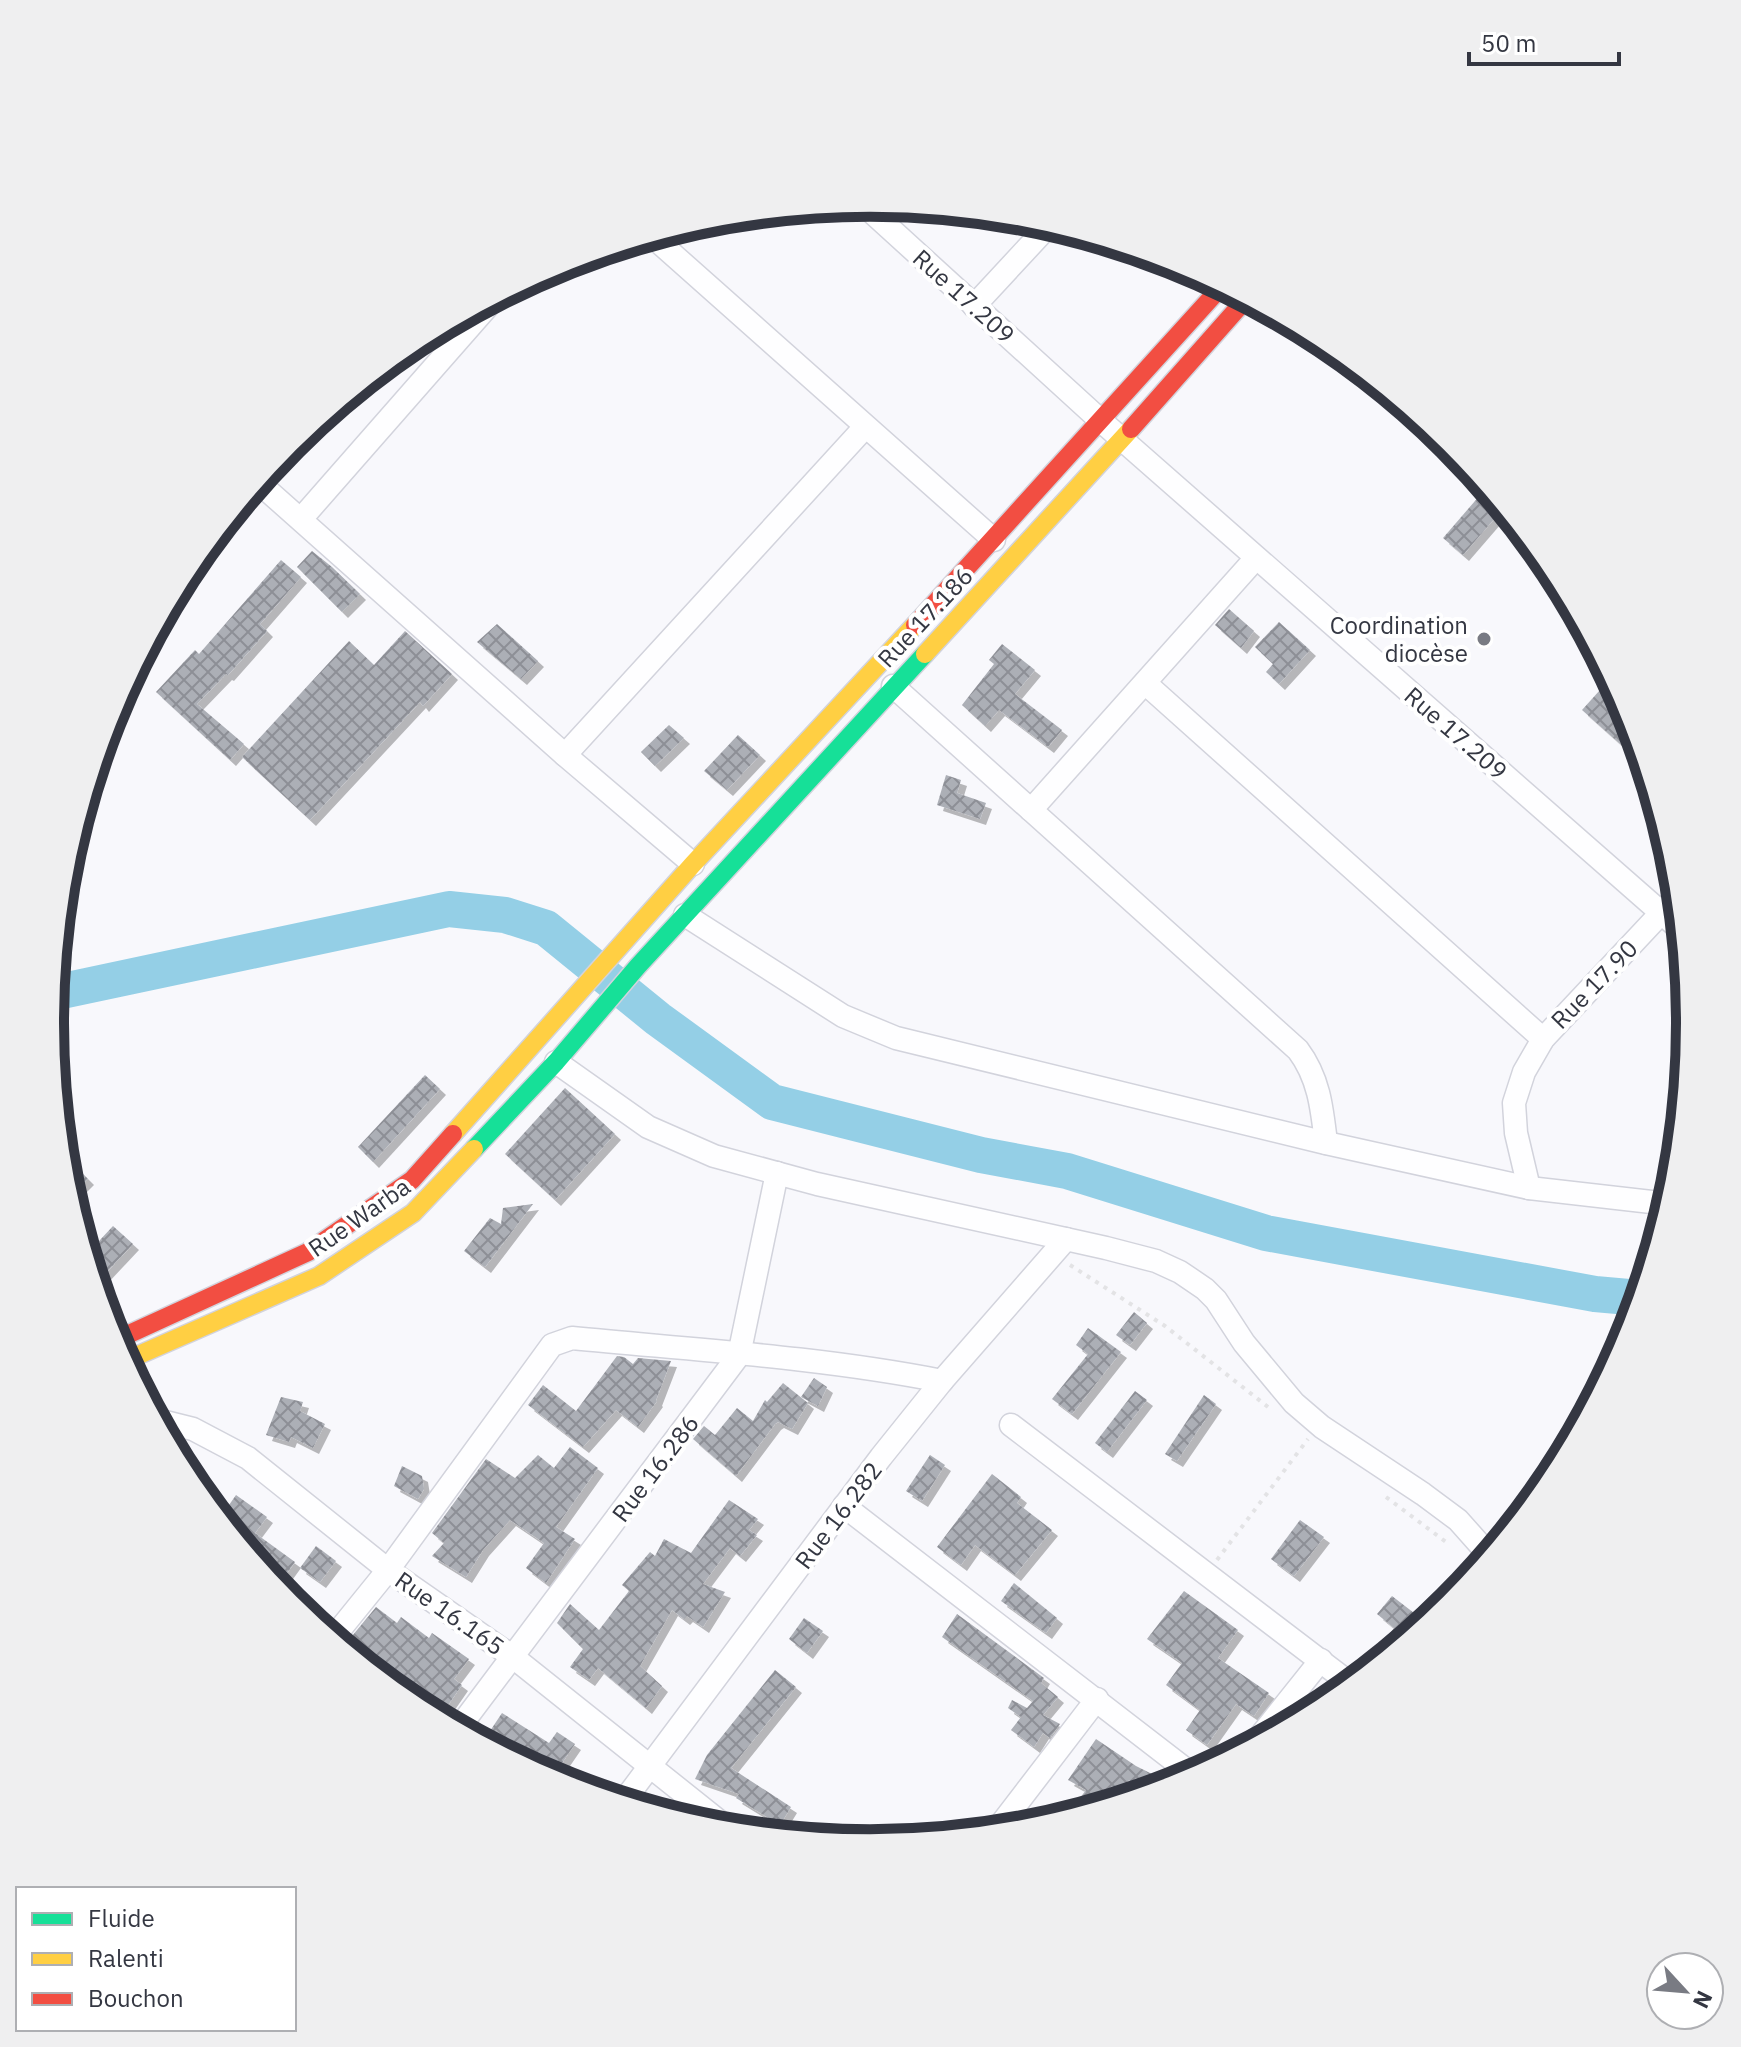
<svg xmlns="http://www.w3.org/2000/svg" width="1741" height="2047" viewBox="0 0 1741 2047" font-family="'IBM Plex Sans',sans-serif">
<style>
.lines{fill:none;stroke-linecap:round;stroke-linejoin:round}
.river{stroke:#94cfe6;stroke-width:36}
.building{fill:url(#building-cross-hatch);filter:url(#shadow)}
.street-casing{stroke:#d2d3dc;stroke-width:25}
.fast-casing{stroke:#d2d3dc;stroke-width:21}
.slow-casing{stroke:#d2d3dc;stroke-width:21}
.jam-casing{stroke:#d2d3dc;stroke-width:21}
.path{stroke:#e3e3e5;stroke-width:4;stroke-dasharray:4 6;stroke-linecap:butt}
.street{stroke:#fefeff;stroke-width:22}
.fast{stroke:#16e098;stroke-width:18}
.slow{stroke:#ffcf43;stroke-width:18}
.jam{stroke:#f24e42;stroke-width:18}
.poi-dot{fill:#797b83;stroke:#fff;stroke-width:3}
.labels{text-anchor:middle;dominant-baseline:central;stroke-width:8;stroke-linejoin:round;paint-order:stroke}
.street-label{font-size:24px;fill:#343742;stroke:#fff}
.poi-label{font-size:24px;fill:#343742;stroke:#fff;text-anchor:end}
.rim{fill:none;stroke:#343742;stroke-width:10}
</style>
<defs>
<pattern id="building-cross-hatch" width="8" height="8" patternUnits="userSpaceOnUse" patternTransform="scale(2)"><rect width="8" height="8" fill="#acafb6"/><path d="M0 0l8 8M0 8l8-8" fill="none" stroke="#8d8f96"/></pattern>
<filter id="shadow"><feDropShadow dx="6" dy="6" stdDeviation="0" flood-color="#0004"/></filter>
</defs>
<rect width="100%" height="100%" fill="#f8f8fc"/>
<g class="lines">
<!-- river -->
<polyline class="river" points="53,993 449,909 505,915 546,928 658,1019 772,1102 981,1155 1067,1171 1266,1233 1595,1294 1640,1298"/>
</g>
<!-- building -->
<g class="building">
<polygon points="1481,494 1501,511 1463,555 1443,538"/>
<polygon points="312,551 332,567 360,594 342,612 297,567"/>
<polygon points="281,560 301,577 260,624 267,631 228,675 226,674 197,704 244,744 230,760 156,692 195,650 199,654"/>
<polygon points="1229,609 1254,631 1241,648 1215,625"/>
<polygon points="1279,622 1310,650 1279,684 1266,672 1273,664 1255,647"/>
<polygon points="497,624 538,661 521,679 477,642"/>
<polygon points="405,631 452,674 423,706 420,702 310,820 242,757 349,641 374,665"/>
<polygon points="1002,644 1035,670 1015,694 1062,730 1048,747 999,710 985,726 962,705 994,664 989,660"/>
<polygon points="1609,680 1616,686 1629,710 1646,767 1582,710"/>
<polygon points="669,725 684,738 655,766 641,752"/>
<polygon points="738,735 760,755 727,790 704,771"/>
<polygon points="946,775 961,780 957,793 986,803 980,819 937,805"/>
<polygon points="425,1075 440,1089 373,1162 358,1147"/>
<polygon points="565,1088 615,1134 555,1200 505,1154"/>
<polygon points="77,1168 88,1179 70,1197 65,1180"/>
<polygon points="533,1204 485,1267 464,1251 490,1218 501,1224 503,1208"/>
<polygon points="113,1226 133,1244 102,1277 91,1266 87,1254"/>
<polygon points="1134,1312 1147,1323 1130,1345 1116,1335"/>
<polygon points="1088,1328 1121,1352 1072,1414 1052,1399 1088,1354 1076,1345"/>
<polygon points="617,1356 624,1357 633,1364 638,1358 671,1361 656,1400 657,1401 638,1427 616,1410 583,1447 528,1405 543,1385 576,1411"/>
<polygon points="814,1378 827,1387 818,1406 801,1397"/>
<polygon points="783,1383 808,1403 792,1429 778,1422 775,1424 736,1476 693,1439 704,1426 715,1435 737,1408 753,1421 765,1400 767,1402"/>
<polygon points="1135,1391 1147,1400 1107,1452 1095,1443"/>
<polygon points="1204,1395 1216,1404 1177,1461 1165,1454"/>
<polygon points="281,1397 303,1402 300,1411 325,1424 313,1448 291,1437 289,1442 266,1435"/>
<polygon points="570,1447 598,1468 556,1527 575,1539 546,1583 526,1568 544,1543 510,1520 483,1550 466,1577 432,1556 444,1543 432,1533 486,1459 515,1478 538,1455 554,1468"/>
<polygon points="930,1455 945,1465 922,1501 906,1491"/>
<polygon points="402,1466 422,1476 424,1489 418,1499 394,1486"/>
<polygon points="992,1474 1021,1497 1017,1503 1052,1530 1015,1575 975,1545 961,1565 937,1547"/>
<polygon points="236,1495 267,1517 255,1533 295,1562 277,1587 220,1518"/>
<polygon points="729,1500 758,1519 749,1530 757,1535 740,1556 730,1548 703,1584 725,1592 703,1627 687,1616 684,1619 672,1610 640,1666 662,1686 646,1708 598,1668 589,1680 570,1667 583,1649 557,1623 570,1604 599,1630 629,1591 622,1585 650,1552 655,1556 664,1539 691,1553"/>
<polygon points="1300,1520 1324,1537 1294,1576 1271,1559"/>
<polygon points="316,1546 336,1561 320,1582 300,1568"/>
<polygon points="1014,1583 1057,1618 1046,1633 1001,1601"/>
<polygon points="1184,1591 1238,1630 1218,1658 1269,1693 1254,1716 1236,1704 1207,1745 1186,1730 1200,1710 1166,1685 1182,1663 1147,1639"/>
<polygon points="1392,1596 1427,1623 1371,1669 1367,1664 1394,1628 1377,1614"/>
<polygon points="376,1607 397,1623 401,1617 429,1638 432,1633 469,1659 454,1679 462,1685 446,1708 418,1688 409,1701 343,1647"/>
<polygon points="957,1614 1044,1678 1041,1683 1058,1697 1043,1715 1060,1724 1050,1738 1043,1733 1034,1747 1011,1730 1021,1717 1008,1708 1012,1700 1027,1708 1033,1701 942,1637"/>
<polygon points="804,1618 823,1631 807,1653 789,1639"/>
<polygon points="775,1670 796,1687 731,1768 791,1807 780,1825 736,1798 739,1794 695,1779 707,1755"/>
<polygon points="502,1713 549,1743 557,1732 575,1744 551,1779 526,1765 527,1763 486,1737"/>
<polygon points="1096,1739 1136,1766 1174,1785 1145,1793 1129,1780 1121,1792 1116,1788 1102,1806 1065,1818 1086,1790 1068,1780"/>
</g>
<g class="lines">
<!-- street casing -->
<g class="street-casing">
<g id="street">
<polyline points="863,204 1100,420 1682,931"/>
<polyline points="652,236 994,540"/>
<polyline points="974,306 1050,224"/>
<polyline points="258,482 565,755 693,864"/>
<polyline points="301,519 494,299"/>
<polyline points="1145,683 1543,1039"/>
<path d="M893,686L1298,1050C1319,1078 1322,1108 1326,1143"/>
<polyline points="565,755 865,427"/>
<polyline points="1031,810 1256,558"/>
<polyline points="685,915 843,1016 896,1038 1326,1143 1529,1188 1669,1204"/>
<polyline points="556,1062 648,1127 714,1156 817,1184 1106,1248 1156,1261 1180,1272 1205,1289 1216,1300 1244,1343 1294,1403 1322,1427 1423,1494 1458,1520 1490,1556"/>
<polyline points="1529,1188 1516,1133 1514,1103 1524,1072 1543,1039 1678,895"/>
<polyline points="157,1420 193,1429 248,1458 388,1570 513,1657 730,1830"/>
<polyline points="1011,1425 1352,1685"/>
<polyline points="844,1506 1194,1776"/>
<path d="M333,1638L388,1570L552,1345L572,1338C696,1350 820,1357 942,1381"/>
<polyline points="458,1729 739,1355 777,1173"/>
<polyline points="1254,1744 1321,1660"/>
<polyline points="623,1802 881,1457 942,1381 1066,1239"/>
<polyline points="995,1832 1097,1699"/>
</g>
</g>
<!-- fast casing -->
<g class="fast-casing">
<polyline id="fast" points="474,1149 556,1062 638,966 925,654"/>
</g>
<!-- slow casing -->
<g class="slow-casing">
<g id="slow">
<polyline points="925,654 1131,429"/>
<polyline points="453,1134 693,864 915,625"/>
<polyline points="125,1361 319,1276 413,1213 474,1149"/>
</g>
</g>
<!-- jam casing -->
<g class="jam-casing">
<g id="jam">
<polyline points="1131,429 1246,299"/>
<polyline points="915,625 1222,286"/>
<polyline points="114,1341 308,1252 412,1180 453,1134"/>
</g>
</g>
<!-- path -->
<g class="path">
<polyline points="1070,1265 1165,1326 1268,1407"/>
<polyline points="1386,1497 1450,1545"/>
<polyline points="1217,1560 1308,1439"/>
</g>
<!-- street -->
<use href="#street" class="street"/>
<!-- fast -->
<use href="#fast" class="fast"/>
<!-- slow -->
<use href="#slow" class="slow"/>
<!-- jam -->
<use href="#jam" class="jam"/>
</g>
<!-- markers -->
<circle class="poi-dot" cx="1484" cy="639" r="8"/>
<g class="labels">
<!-- street labels -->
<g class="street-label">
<text transform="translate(964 296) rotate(42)">Rue 17.209</text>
<text transform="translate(925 617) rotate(-47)">Rue 17.186</text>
<text transform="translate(1456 733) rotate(41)">Rue 17.209</text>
<text transform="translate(1594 984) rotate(-46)">Rue 17.90</text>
<text transform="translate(359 1217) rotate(-35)">Rue Warba</text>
<text transform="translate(655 1468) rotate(-53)">Rue 16.286</text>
<text transform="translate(838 1515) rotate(-53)">Rue 16.282</text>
<text transform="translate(450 1613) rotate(35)">Rue 16.165</text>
</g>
<!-- poi labels -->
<g class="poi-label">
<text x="1468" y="625">Coordination<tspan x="1468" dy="28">diocèse</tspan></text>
</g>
</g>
<!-- crop -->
<path d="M0 0H1741V2047H0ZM64 1023a806 806 0 1 1 1612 0a806 806 0 1 1-1612 0Z" fill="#efeff0" fill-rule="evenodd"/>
<path class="rim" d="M64 1023a806 806 0 1 1 1612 0a806 806 0 1 1-1612 0Z"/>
<!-- legend -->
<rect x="16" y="1887" width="280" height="144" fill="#ffffff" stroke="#aeafb3" stroke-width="2"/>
<rect x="32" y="1913" width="40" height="12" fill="#16e098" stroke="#aeafb3" stroke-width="2"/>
<text x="88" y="1927" font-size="24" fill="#343742">Fluide</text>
<rect x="32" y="1953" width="40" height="12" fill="#ffcf43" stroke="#aeafb3" stroke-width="2"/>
<text x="88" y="1967" font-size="24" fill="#343742">Ralenti</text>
<rect x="32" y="1993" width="40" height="12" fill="#f24e42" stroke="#aeafb3" stroke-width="2"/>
<text x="88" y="2007" font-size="24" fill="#343742">Bouchon</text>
<!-- north arrow -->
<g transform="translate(1685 1991) rotate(116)"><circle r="38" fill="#ffffff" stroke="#aeafb3" stroke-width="2"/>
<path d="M0-6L14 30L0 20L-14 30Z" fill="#797b83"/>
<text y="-12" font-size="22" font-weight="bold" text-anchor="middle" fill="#343742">N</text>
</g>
<!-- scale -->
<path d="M1469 52v12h150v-12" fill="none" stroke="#343742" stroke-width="4"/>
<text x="1481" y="52" font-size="24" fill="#343742" stroke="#ffffff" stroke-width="6" paint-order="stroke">50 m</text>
</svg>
